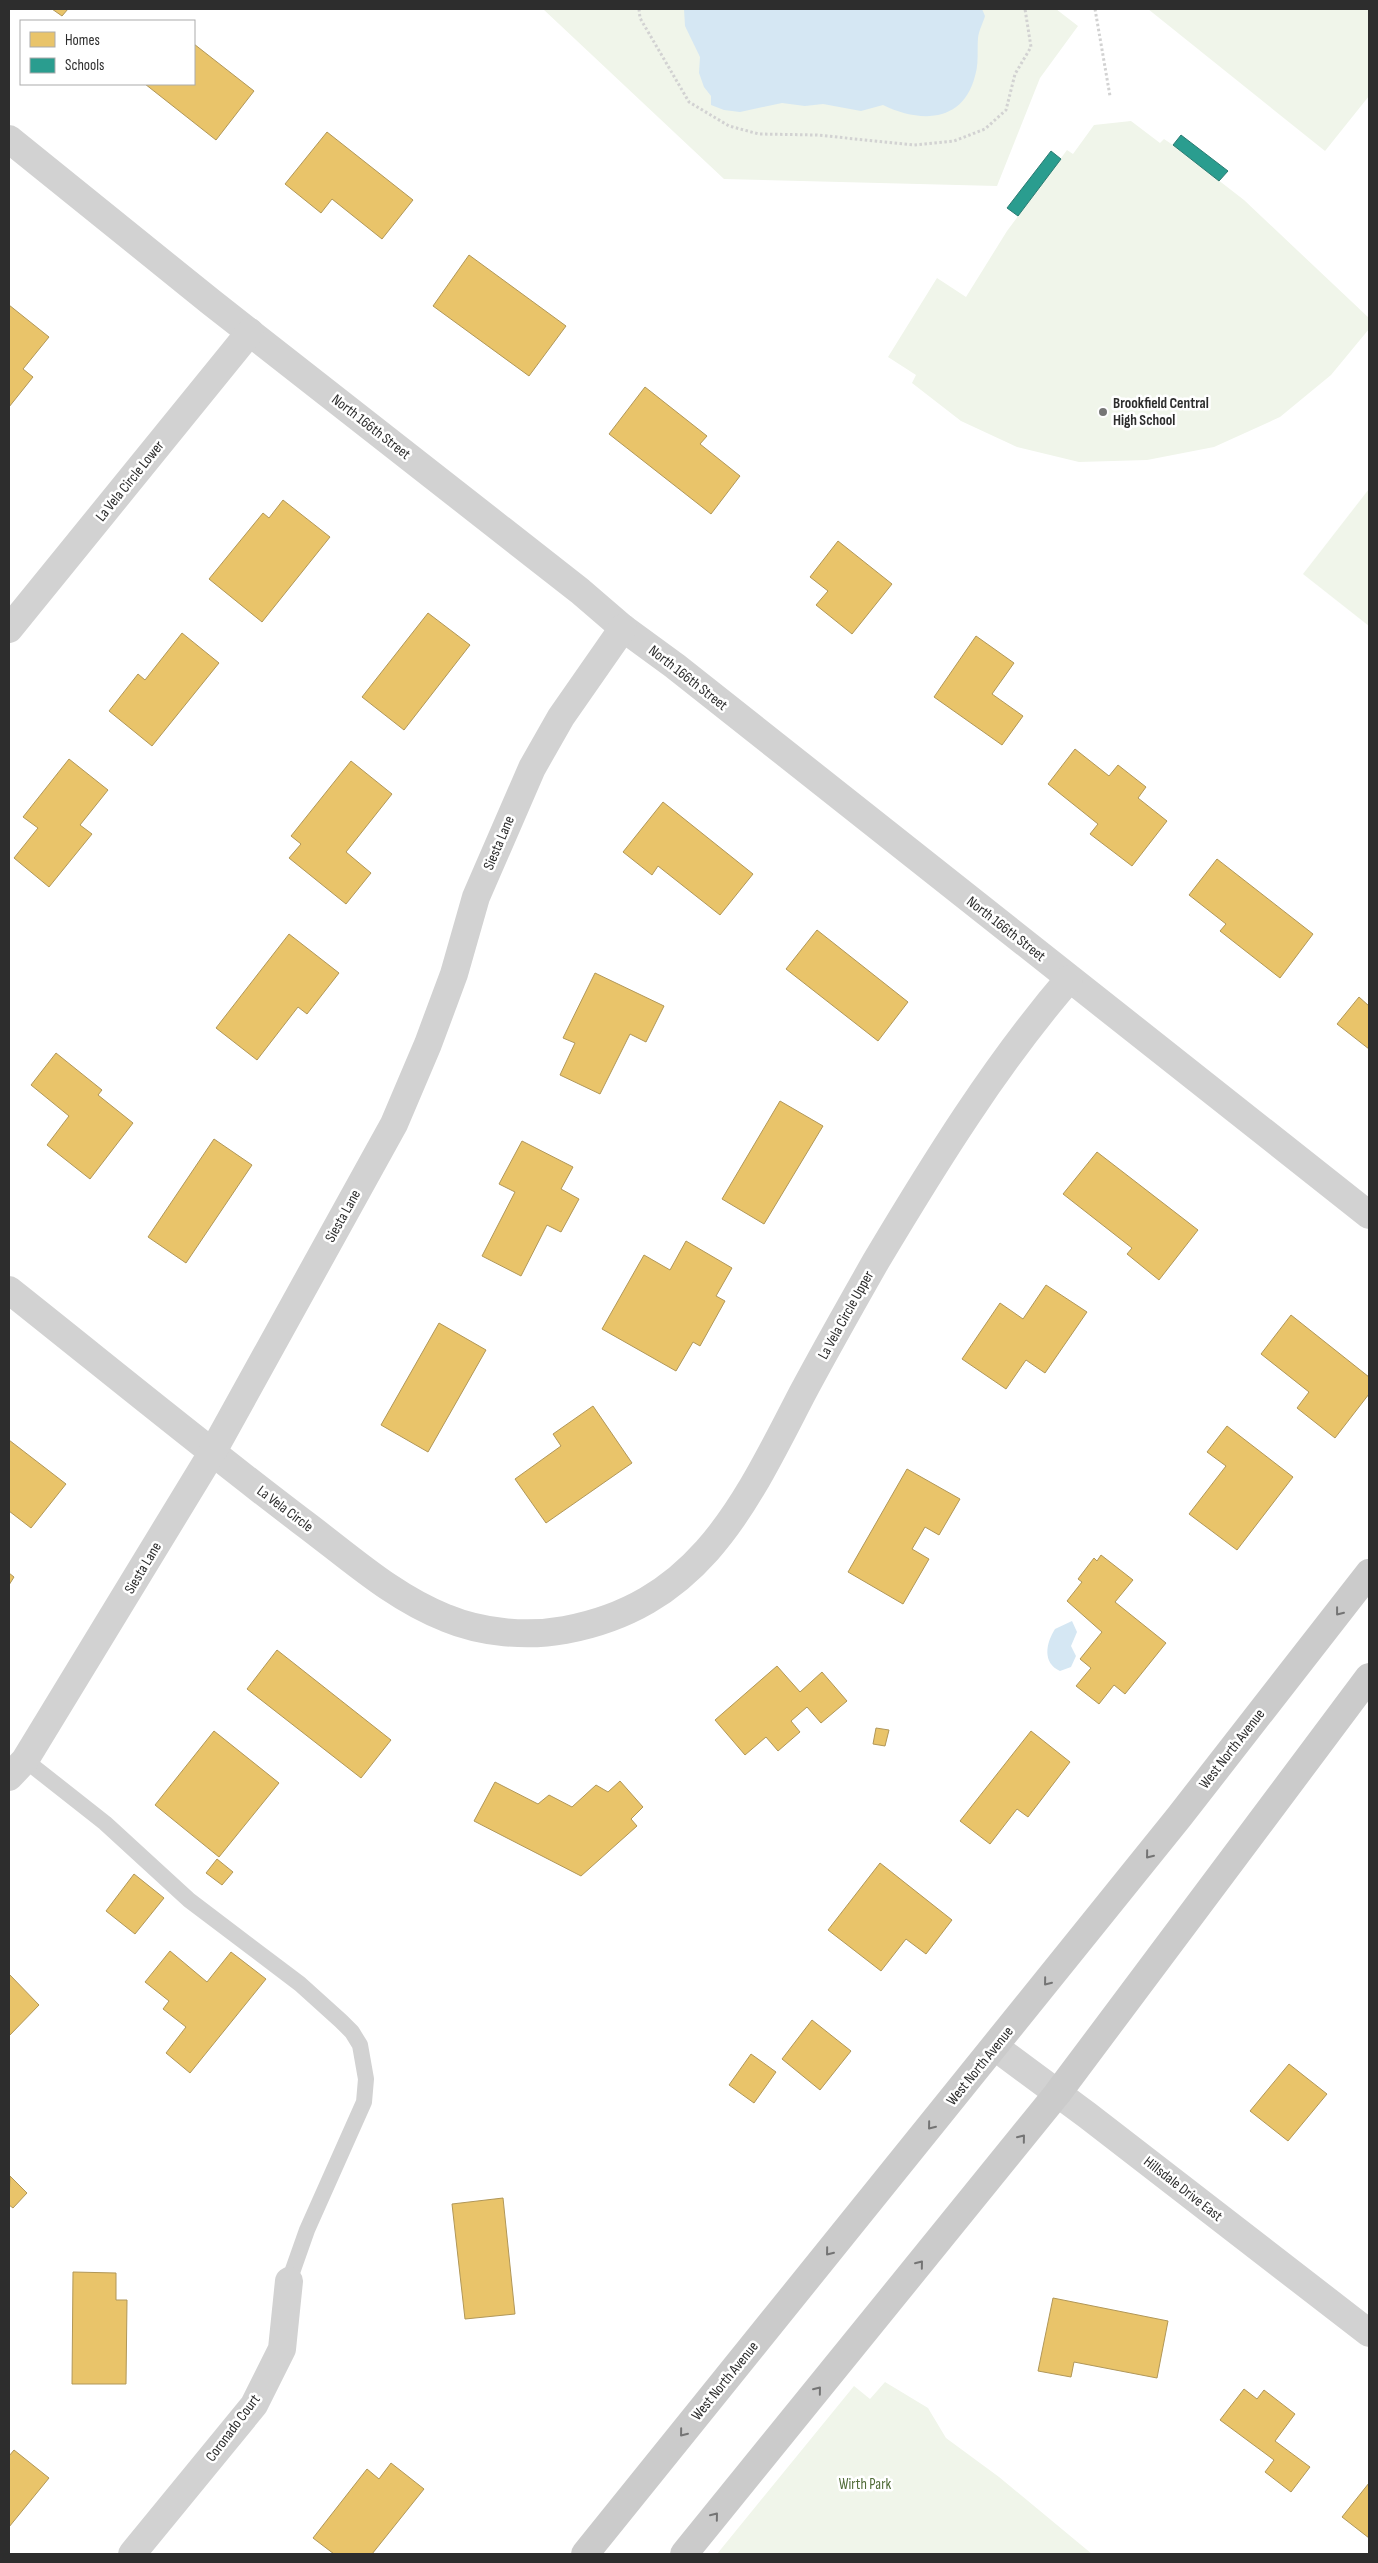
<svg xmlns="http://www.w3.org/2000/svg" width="1378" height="2563" viewBox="0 0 1378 2563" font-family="'Sofia Sans Condensed',sans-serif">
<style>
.green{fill:#f0f5ea}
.water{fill:#d5e7f3}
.homes{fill:#e9c46a;stroke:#b19758}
.schools{fill:#2a9d8f;stroke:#2b7b72}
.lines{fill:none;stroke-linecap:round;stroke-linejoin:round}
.path{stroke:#d2d2d2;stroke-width:3;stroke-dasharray:2.5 2.5;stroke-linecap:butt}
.service{stroke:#d2d2d2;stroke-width:16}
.minor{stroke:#d2d2d2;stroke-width:28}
.secondary{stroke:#cbcbcb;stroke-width:28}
.oneway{stroke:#747474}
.poi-dot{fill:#767676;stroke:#fff;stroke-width:2}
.labels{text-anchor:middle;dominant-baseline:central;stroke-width:5;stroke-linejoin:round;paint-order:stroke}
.poi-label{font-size:15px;font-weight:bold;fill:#2d2d2d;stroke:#fff;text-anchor:start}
.street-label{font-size:15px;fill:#2d2d2d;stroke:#fff}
.park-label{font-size:15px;fill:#506c37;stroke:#fff}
</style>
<rect width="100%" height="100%" fill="#fff"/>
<!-- green -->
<g class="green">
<polygon points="543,9 1056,9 1078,26 1040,78 997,186 724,179"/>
<polygon points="1148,9 1369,9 1369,96 1325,151"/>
<polygon points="1131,121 1160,143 1164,139 1173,145 1244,200 1369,318 1369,329 1331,375 1280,417 1214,447 1147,460 1079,462 1017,447 961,421 912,383 916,375 888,357 937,278 966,297 1007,231 1067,150 1073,154 1094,125"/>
<polygon points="1369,489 1369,626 1303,574"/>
<polygon points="885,2382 928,2408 946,2438 999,2477 1092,2554 717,2554 854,2386 870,2399"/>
</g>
<!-- water -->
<g class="water">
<path d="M684,9H982L985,16C983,23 979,30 978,38C977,50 979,64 975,76C963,123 920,123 883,105L861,111L823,104L805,106L782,103L740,112L724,110L711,105V96L704,87L699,73L700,57L685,26Z"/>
<path d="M1072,1621L1077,1632L1071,1646L1076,1656L1071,1667L1060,1671C1042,1663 1046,1643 1055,1629Z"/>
</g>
<!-- homes -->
<g class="homes">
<polygon points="52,9 68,9 62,16"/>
<polygon points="194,44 254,91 216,140 145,84 194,84"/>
<polygon points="327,132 413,200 382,239 332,199 321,213 285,184"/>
<polygon points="469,255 566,326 529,376 433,306"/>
<polygon points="9,305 49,337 23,369 33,377 9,407"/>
<polygon points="645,387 707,436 700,444 740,476 711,514 609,434"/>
<polygon points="283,500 330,537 262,622 209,579 263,513 269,518"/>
<polygon points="838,541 892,584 852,634 816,605 828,591 810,577"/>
<polygon points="428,613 470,645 404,730 362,697"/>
<polygon points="182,633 219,663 152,746 109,711 138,674 145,680"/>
<polygon points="976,636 1014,663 992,694 1023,716 1002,745 934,697"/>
<polygon points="1075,749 1109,776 1118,765 1146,787 1138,798 1167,821 1132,866 1090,834 1098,824 1048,784"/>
<polygon points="69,759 108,790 80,825 92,834 49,887 14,858 38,828 23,817"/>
<polygon points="351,761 392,794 346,852 371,873 346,904 289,858 301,844 291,836"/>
<polygon points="663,802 753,874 720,915 658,866 652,875 623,852"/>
<polygon points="1217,859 1313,934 1280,978 1220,931 1226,924 1189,895"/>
<polygon points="817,930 908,1002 878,1041 786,969"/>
<polygon points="289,934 339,973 307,1014 298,1007 257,1060 216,1028"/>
<polygon points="595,973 664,1006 646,1042 630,1034 600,1094 560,1075 575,1043 563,1038"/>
<polygon points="1359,997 1369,1006 1369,1049 1337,1024"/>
<polygon points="56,1053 102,1090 98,1095 133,1123 90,1179 47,1145 69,1116 31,1085"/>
<polygon points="780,1101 823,1126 764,1224 722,1199"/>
<polygon points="214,1139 252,1165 186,1263 148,1237"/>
<polygon points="522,1141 573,1167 561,1189 579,1199 561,1232 547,1225 521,1276 482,1256 515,1192 499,1184"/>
<polygon points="1097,1152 1198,1230 1159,1280 1127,1254 1132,1248 1063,1194"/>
<polygon points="686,1241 732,1268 716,1296 725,1301 700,1346 693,1342 676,1371 602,1329 644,1255 670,1270"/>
<polygon points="1046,1285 1087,1312 1045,1373 1026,1360 1006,1389 962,1359 1000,1303 1023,1319"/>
<polygon points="1291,1315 1369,1377 1369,1394 1335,1438 1297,1408 1309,1392 1261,1354"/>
<polygon points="439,1323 486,1350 428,1452 381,1425"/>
<polygon points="593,1406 632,1463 546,1523 515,1479 561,1446 553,1434"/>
<polygon points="1227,1426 1293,1477 1237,1550 1189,1514 1226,1466 1207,1452"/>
<polygon points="9,1440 66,1484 31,1528 9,1511"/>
<polygon points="907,1469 960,1499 939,1535 925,1527 912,1549 929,1559 903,1604 848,1572"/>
<polygon points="1101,1555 1133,1580 1115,1602 1166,1643 1125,1694 1114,1685 1099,1704 1076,1686 1091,1668 1080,1659 1102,1632 1067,1601 1082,1582 1078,1579 1094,1558 1097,1561"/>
<polygon points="9,1573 14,1577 9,1585"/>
<polygon points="277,1650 391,1740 361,1778 247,1689"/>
<polygon points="777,1666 800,1692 822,1672 847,1701 821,1723 807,1707 791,1721 800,1732 778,1751 766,1737 745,1755 715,1720"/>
<polygon points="876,1728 889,1730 885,1746 873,1744"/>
<polygon points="214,1731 279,1783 219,1857 155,1805"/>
<polygon points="1031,1731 1070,1762 1028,1817 1017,1809 990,1844 960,1821"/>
<polygon points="620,1781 643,1807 631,1819 637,1826 581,1876 474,1821 495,1782 538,1804 549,1795 572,1807 596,1785 608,1792"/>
<polygon points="217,1859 233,1872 222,1885 206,1873"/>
<polygon points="880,1863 952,1920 926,1954 906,1939 881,1971 828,1930"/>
<polygon points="134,1874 164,1898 135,1934 106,1911"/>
<polygon points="170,1951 207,1982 231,1952 266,1979 190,2073 166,2053 186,2027 163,2009 169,2001 145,1982"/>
<polygon points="9,1974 39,2005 9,2036"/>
<polygon points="812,2020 851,2051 820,2090 782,2059"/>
<polygon points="751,2054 776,2072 754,2103 729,2085"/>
<polygon points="1289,2064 1327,2094 1288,2141 1250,2111"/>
<polygon points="10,2176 27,2193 13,2208 9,2205"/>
<polygon points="503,2198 515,2314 465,2319 452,2204"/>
<polygon points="73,2272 116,2273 116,2300 127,2300 126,2384 72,2384"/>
<polygon points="1053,2298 1168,2321 1157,2378 1074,2362 1071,2377 1038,2371"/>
<polygon points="1244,2389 1257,2399 1264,2390 1295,2414 1275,2441 1310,2467 1291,2492 1265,2472 1274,2460 1220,2420"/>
<polygon points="14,2450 49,2478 9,2527 9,2456"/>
<polygon points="391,2463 424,2489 372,2554 334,2554 313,2538 367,2469 379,2479"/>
<polygon points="1369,2483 1369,2538 1342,2517"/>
</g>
<!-- schools -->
<g class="schools">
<polygon points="1181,135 1228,171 1219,181 1173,145"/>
<polygon points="1051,151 1061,159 1018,216 1007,208"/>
</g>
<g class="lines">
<!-- path -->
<g class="path">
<polyline points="639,9 640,18 689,102 729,126 759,134 817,135 914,145 954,141 985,129 1006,110 1015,74 1031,47 1025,9"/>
<polyline points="1095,9 1110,96"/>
</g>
<!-- service -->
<polyline class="service" points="25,1760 105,1823 189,1900 300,1984 341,2021 352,2032 360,2045 366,2079 364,2102 307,2230 289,2281"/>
<!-- minor -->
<g class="minor">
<polyline points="9,139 211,302 580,591 623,628 675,666 1369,1215"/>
<polyline points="9,629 250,332"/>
<path d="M9,1290C106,1367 202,1446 301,1521C347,1555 392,1597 446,1618C482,1633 527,1637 565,1630C700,1605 745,1504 802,1394C826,1349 851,1305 876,1261C934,1164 995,1065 1069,979"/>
<polyline points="9,1777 25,1760 212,1453 394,1124 428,1044 454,974 476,897 532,768 561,717 623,628"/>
<polyline points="995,2047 1087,2115 1369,2333"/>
<polyline points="132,2554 254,2405 282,2349 289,2281"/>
</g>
<!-- secondary -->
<g class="secondary">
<polyline points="585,2554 1179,1817 1369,1573"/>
<polyline points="684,2554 1057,2094 1369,1677"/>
</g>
</g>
<!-- one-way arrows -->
<defs><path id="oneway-chevron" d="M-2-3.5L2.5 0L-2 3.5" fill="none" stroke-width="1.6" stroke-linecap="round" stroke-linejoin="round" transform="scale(1.25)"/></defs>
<g class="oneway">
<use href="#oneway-chevron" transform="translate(1339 1612) rotate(128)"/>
<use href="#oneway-chevron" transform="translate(1149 1855) rotate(129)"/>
<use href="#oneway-chevron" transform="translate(1047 1982) rotate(129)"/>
<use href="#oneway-chevron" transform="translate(931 2126) rotate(129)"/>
<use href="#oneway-chevron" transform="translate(1022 2138) rotate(-51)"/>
<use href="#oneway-chevron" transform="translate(829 2252) rotate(129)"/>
<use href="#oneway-chevron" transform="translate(920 2264) rotate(-51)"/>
<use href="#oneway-chevron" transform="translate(818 2390) rotate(-51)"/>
<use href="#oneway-chevron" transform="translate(683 2433) rotate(129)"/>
<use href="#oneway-chevron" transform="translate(715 2516) rotate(-51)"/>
</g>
<!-- markers -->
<circle class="poi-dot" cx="1103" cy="412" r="5"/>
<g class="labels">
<!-- poi labels -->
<g class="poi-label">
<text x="1113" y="403">Brookfield Central<tspan x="1113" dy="17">High School</tspan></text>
</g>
<!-- street labels -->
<g class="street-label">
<text transform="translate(371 427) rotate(38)">North 166th Street</text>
<text transform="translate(130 481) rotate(-51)">La Vela Circle Lower</text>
<text transform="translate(688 678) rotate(38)">North 166th Street</text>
<text transform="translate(499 843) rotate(-67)">Siesta Lane</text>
<text transform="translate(1006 929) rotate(38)">North 166th Street</text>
<text transform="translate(343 1216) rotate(-61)">Siesta Lane</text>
<text transform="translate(846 1315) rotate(-61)">La Vela Circle Upper</text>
<text transform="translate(285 1509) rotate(37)">La Vela Circle</text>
<text transform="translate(143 1568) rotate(-59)">Siesta Lane</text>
<text transform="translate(1232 1749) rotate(-52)">West North Avenue</text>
<text transform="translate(980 2066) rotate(-51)">West North Avenue</text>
<text transform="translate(1183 2189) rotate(38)">Hillsdale Drive East</text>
<text transform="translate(725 2381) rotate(-51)">West North Avenue</text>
<text transform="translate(233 2428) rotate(-53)">Coronado Court</text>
</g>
<!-- park labels -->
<g class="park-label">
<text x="865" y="2484">Wirth Park</text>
</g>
</g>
<!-- border -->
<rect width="1378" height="2563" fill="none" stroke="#2d2d2d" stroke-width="20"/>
<!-- legend -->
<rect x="20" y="20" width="175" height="65" fill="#ffffff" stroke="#ababab"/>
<rect x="30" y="32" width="25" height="15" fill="#e9c46a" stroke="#ababab"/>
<text x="65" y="45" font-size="15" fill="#2d2d2d">Homes</text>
<rect x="30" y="58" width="25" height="15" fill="#2a9d8f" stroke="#ababab"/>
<text x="65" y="70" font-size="15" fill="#2d2d2d">Schools</text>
</svg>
